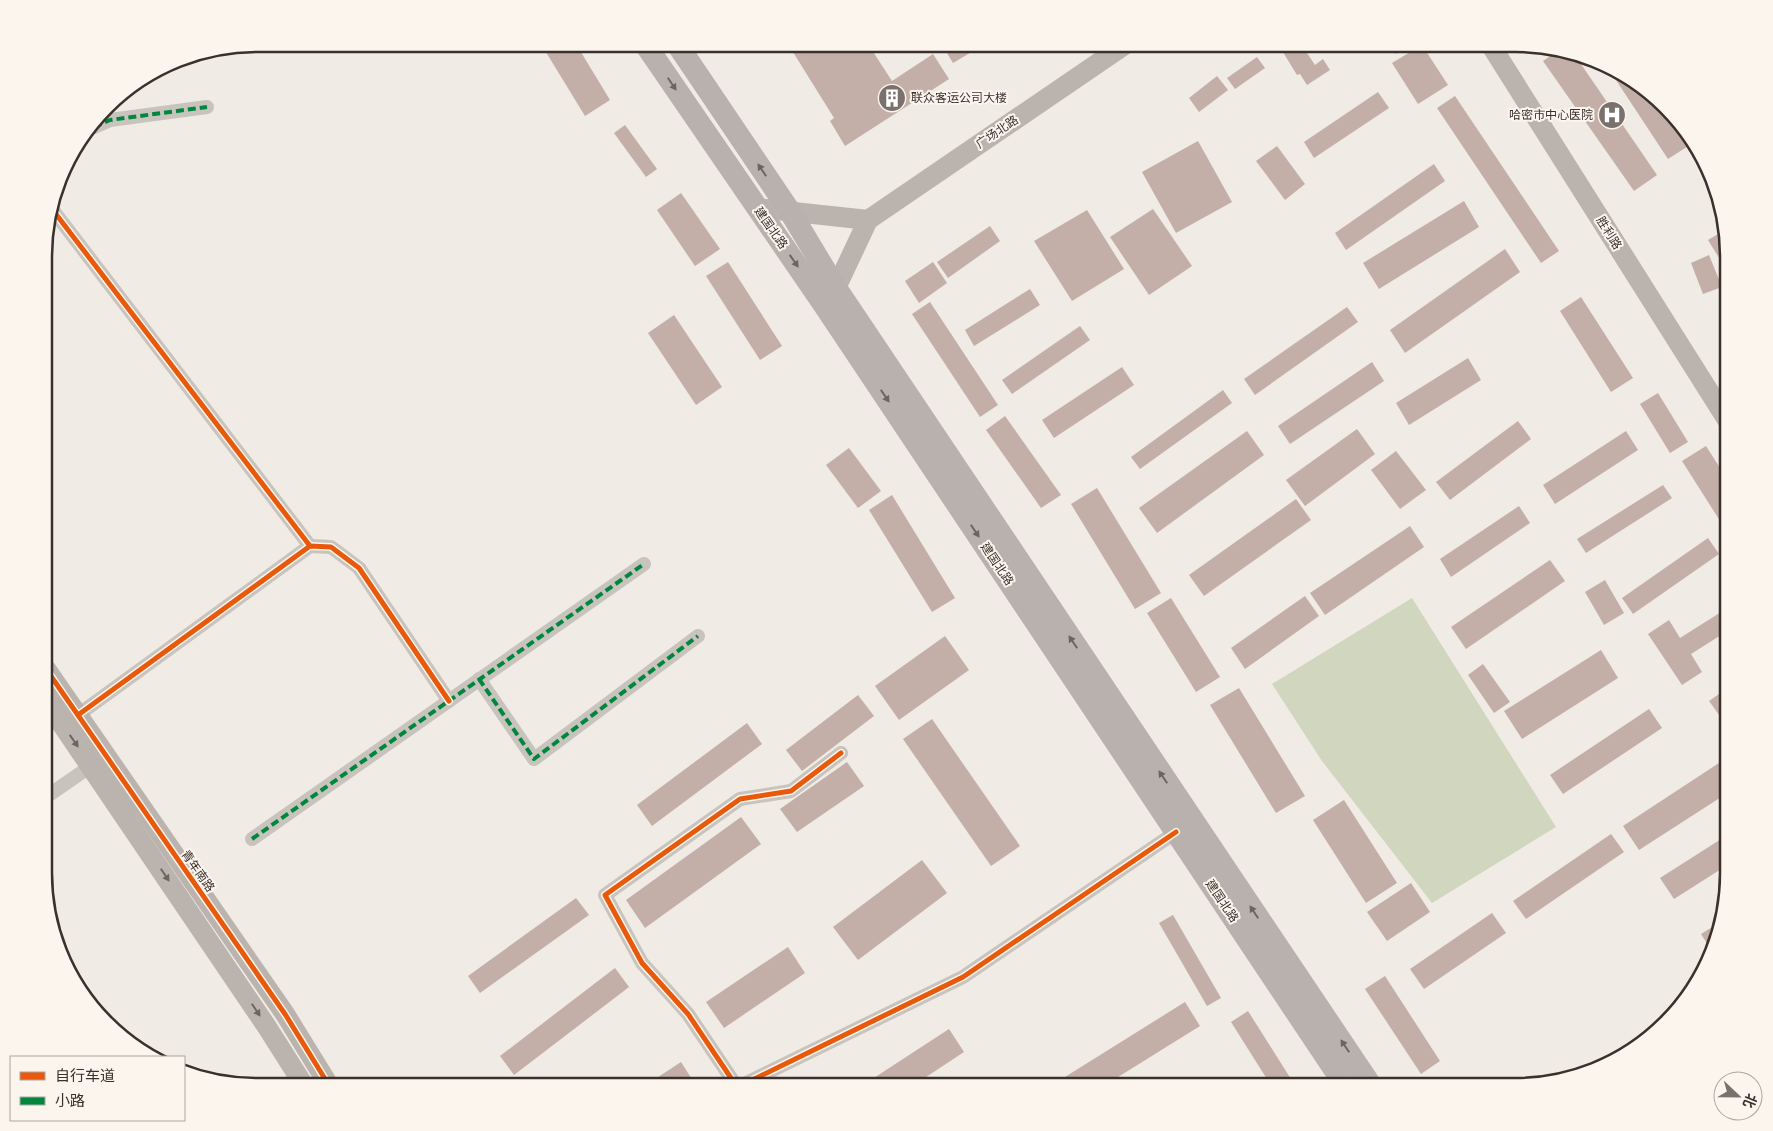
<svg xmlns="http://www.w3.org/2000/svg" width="1773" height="1131" viewBox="0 0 1773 1131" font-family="'Fira Sans Condensed','Noto Sans SC',sans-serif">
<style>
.green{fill:#d1d6bf}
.building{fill:#c3afa7}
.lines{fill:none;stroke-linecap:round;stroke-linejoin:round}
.street{stroke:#c9c3be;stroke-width:14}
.secondary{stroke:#bab3ae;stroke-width:20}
.primary{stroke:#b8b1ad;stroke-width:22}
.quiet{stroke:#00873e;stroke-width:4;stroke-dasharray:8 4;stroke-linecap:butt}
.cycleway-casing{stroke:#fbf5ee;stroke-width:8}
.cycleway{stroke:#e8590c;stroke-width:5}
.oneway{fill:#6d645f}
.oneway2{fill:#6e645f}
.labels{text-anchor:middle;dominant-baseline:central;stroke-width:4;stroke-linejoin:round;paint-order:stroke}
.poi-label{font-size:12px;fill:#3b302b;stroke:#fbf5ee;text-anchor:start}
.street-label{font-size:12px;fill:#3b302b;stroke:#fbf5ee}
.rim{fill:none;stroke:#3b302b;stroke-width:2.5}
</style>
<rect width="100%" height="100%" fill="#f0ebe5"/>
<!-- green -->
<polygon class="green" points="1412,598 1556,827 1432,903 1322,761 1272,684"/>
<!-- building -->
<g class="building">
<polygon points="541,44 576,44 610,100 585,116"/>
<polygon points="788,44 868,44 892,81 933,54 949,79 845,146 830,121 834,118"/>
<polygon points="951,44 985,44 953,63 944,48"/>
<polygon points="1278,44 1301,44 1315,65 1323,59 1330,70 1307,85 1300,74 1297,75"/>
<polygon points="1390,44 1414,44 1396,54"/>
<polygon points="1422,45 1448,85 1418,104 1392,63"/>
<polygon points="1559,50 1572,51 1657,175 1634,191 1543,61"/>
<polygon points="1257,57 1265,68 1235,89 1227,78"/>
<polygon points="1608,68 1634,80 1693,143 1668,159"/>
<polygon points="1217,76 1228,90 1199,112 1189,98"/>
<polygon points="1378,92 1389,108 1314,158 1304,142"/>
<polygon points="1455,96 1559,251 1541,263 1437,108"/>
<polygon points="625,125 657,169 646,177 614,133"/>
<polygon points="1198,141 1232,202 1176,233 1142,172"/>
<polygon points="1277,146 1305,184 1285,200 1256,161"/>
<polygon points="1434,164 1445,181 1346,250 1335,233"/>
<polygon points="681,193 720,249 695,266 657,210"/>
<polygon points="1464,201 1479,227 1379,289 1363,263"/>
<polygon points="1153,209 1192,266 1149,295 1110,237"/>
<polygon points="1087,210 1124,269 1072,301 1034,241"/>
<polygon points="990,226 1000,241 948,278 937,262"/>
<polygon points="1725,230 1729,244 1729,263 1724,266 1708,240"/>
<polygon points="1505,249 1520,272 1405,353 1390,330"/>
<polygon points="1709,255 1722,287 1703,294 1691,263"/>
<polygon points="728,262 782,346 760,360 706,276"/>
<polygon points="933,262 947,283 919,303 905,281"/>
<polygon points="1030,289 1040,305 974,346 965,330"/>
<polygon points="1581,297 1633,378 1611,392 1560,311"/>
<polygon points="930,302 998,405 980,417 912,314"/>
<polygon points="1347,307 1358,322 1255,395 1244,379"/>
<polygon points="674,315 722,387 696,405 648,333"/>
<polygon points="1080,326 1090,340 1012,394 1002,380"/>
<polygon points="1468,358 1481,380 1409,425 1396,403"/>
<polygon points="1372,362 1384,381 1290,444 1278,426"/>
<polygon points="1122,367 1134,385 1054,438 1042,420"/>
<polygon points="1223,390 1232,403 1140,469 1131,457"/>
<polygon points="1658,393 1688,442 1670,453 1640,404"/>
<polygon points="1005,416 1061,495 1041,508 986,430"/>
<polygon points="1518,421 1531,439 1450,500 1436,482"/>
<polygon points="1357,429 1375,454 1305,506 1286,480"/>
<polygon points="1247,431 1264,455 1157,533 1139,508"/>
<polygon points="1626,431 1638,450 1555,504 1543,485"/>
<polygon points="1706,446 1729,482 1729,535 1682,461"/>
<polygon points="849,448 881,491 858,508 826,465"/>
<polygon points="1396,451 1426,490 1400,509 1371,470"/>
<polygon points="1663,485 1672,498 1586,553 1577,539"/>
<polygon points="1097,488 1161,593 1135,609 1071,504"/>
<polygon points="892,495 955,598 932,612 869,510"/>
<polygon points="1296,499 1311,520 1204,596 1189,575"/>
<polygon points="1519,506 1530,523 1451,577 1440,559"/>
<polygon points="1410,526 1424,547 1325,615 1310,593"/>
<polygon points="1708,538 1719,554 1633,614 1622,598"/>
<polygon points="1550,560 1565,581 1466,649 1451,627"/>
<polygon points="1605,580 1624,613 1604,625 1585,592"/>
<polygon points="1305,596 1319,616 1245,669 1231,648"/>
<polygon points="1171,598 1220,677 1196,692 1147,613"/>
<polygon points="1729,607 1729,630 1691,654 1702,672 1682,685 1648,634 1669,620 1680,638"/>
<polygon points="945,636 969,670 899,720 875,686"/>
<polygon points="1601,650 1618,678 1522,739 1504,711"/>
<polygon points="1483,664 1510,702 1494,713 1468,675"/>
<polygon points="1729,687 1729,714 1722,719 1709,701"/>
<polygon points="1239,688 1305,796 1276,813 1210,705"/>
<polygon points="858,695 874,716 802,771 786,750"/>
<polygon points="1649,709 1662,728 1563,794 1550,775"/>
<polygon points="932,719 1020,846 991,866 903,739"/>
<polygon points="747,723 762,744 652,826 637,805"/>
<polygon points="1722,761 1729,772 1729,792 1639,850 1623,826"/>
<polygon points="847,762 864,786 797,832 780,809"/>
<polygon points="1344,800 1397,883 1366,903 1313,820"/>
<polygon points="741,817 761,844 645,928 626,900"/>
<polygon points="1611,834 1624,852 1526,919 1513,901"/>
<polygon points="1729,834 1729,864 1674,899 1660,878"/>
<polygon points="922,860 947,893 858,960 833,927"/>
<polygon points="1411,883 1430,912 1387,941 1367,912"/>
<polygon points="576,898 589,915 480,993 468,976"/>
<polygon points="1492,913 1506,933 1424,989 1410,969"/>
<polygon points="1173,915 1221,998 1207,1006 1159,923"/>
<polygon points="1722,921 1718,942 1713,953 1701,934"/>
<polygon points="788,947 805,973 724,1028 706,1002"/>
<polygon points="615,968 629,987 514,1075 500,1056"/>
<polygon points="1385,976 1440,1061 1421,1074 1365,989"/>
<polygon points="1185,1002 1200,1026 1102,1087 1049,1087"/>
<polygon points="1248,1011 1296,1087 1272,1087 1231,1022"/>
<polygon points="949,1029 964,1052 911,1087 860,1087"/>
<polygon points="1646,1034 1622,1059 1604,1064"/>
<polygon points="681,1062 697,1087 643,1087"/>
<polygon points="1223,1077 1230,1087 1208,1087"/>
</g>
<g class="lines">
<!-- street -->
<g class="street">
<polyline points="94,127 110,120 207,107"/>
<polyline points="52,209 310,546"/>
<polyline points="479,679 534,759 698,636"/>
<polyline points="78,715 310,546 331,547 359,568 449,701"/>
<polyline points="46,797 91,766"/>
<polyline points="252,839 644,564"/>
<polyline points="737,1087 688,1014 642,963 605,895 740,799 791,791 841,753"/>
<polyline points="738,1087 963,977 1176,832"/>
</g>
<!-- secondary -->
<g class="secondary">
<polyline points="1490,44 1729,423"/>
<polyline points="757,208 868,220"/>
<polyline points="868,220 1126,44"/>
<polyline points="828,299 836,288 868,220"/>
<polyline points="46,669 285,1014 330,1087"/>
<polyline points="46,701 267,1027 305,1087"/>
</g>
<!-- primary -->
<g class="primary">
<polyline points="645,44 824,305 1346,1087"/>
<polyline points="677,44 789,210 836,288 1372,1087"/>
</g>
<!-- quiet -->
<g class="quiet">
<polyline points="94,127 110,120 207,107"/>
<polyline points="479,679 534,759 698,636"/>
<polyline points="252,839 644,564"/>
</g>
<!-- cycleway casing -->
<g class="cycleway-casing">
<g id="cycleway">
<polyline points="52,209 310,546"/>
<polyline points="46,669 285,1014 330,1087"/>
<polyline points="78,715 310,546 331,547 359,568 449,701"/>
<polyline points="737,1087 688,1014 642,963 605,895 740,799 791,791 841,753"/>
<polyline points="738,1087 963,977 1176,832"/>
</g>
</g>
<!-- cycleway -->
<use href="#cycleway" class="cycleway"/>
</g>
<!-- one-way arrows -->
<defs><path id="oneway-solid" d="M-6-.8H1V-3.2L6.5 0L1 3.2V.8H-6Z" transform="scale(1.25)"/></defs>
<g class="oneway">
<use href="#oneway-solid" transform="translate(672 84) rotate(56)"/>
<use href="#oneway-solid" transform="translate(762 170) rotate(-124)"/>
<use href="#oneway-solid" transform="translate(794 261) rotate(55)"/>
<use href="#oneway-solid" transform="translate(885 396) rotate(56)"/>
<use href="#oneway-solid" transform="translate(975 531) rotate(56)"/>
<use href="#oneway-solid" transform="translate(1073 642) rotate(-124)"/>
<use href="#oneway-solid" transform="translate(1163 777) rotate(-124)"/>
<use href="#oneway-solid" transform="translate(1254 912) rotate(-124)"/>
<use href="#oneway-solid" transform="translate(1345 1046) rotate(-124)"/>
</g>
<g class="oneway2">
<use href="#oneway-solid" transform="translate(74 741) rotate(55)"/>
<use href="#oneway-solid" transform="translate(165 875) rotate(56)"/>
<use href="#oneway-solid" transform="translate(256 1010) rotate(56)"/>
</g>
<!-- icons -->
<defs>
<g id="building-disc" transform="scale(1.4375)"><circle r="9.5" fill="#7a716c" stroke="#fbf5ee"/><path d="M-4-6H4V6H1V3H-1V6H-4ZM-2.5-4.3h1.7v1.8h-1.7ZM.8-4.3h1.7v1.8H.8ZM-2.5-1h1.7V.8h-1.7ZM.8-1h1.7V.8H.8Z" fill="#fff"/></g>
<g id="hospital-disc" transform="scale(1.4375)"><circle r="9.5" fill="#7a716c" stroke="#fbf5ee"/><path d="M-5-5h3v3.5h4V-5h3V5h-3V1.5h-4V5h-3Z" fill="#fff"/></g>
</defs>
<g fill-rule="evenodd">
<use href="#building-disc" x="892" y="98"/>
<use href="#hospital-disc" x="1612" y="115"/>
</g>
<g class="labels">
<!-- poi labels -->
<g class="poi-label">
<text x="911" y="98">联众客运公司大楼</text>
<text x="1593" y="115" text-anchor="end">哈密市中心医院</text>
</g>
<!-- street labels -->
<g class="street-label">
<text transform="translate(997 132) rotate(-34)">广场北路</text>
<text transform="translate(771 228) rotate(55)">建国北路</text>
<text transform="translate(1609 233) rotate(58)">胜利路</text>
<text transform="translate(997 564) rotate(56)">建国北路</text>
<text transform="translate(198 871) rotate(55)">青年南路</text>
<text transform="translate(1222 901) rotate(56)">建国北路</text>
</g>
</g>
<!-- crop -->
<path d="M0 0H1773V1131H0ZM257 52H1515A205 205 0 0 1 1720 257V873A205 205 0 0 1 1515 1078H257A205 205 0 0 1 52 873V257A205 205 0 0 1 257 52Z" fill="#fbf5ee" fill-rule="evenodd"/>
<path class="rim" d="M257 52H1515A205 205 0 0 1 1720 257V873A205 205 0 0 1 1515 1078H257A205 205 0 0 1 52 873V257A205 205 0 0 1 257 52Z"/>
<!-- legend -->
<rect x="10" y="1056" width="175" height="65" fill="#fbf5ee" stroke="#aea6a0"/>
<rect x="20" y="1072" width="25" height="8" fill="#e8590c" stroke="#aea6a0"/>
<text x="55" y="1081" font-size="15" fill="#3b302b">自行车道</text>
<rect x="20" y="1097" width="25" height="8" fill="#00873e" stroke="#aea6a0"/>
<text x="55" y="1106" font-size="15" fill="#3b302b">小路</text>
<!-- north arrow -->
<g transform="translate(1738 1096) rotate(112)"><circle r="24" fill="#fbf5ee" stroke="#aea6a0"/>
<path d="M0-4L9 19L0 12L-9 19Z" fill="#7a716c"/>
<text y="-8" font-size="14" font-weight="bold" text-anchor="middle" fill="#3b302b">北</text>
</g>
</svg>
